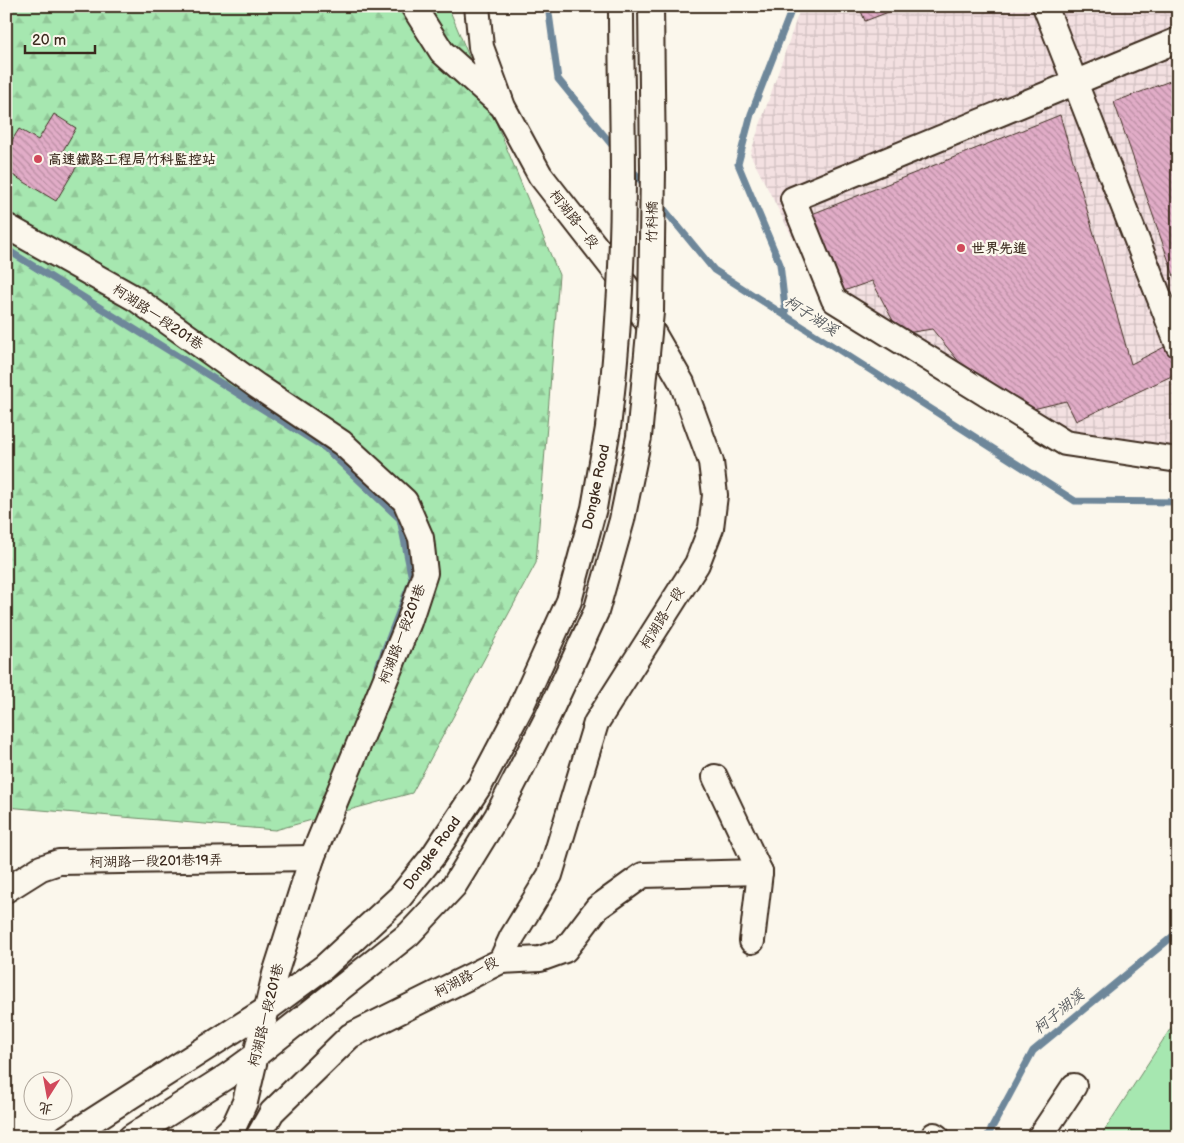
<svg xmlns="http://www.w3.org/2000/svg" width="1184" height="1143" viewBox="0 0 1184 1143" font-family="'Balsamiq Sans','LXGW WenKai TC',sans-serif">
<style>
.industrial{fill:url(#industrial-grid)}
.green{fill:#a6e7b0;stroke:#708867}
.forest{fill:url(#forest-firs);stroke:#708867}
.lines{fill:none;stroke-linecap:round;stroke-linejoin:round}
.stream{stroke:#6e879a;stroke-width:7}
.building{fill:url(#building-back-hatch);stroke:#3b2a1e}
.minor-casing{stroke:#3b2a1e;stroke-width:28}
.minor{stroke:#fbf7ec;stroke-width:24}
.minor-bridge-casing{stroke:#3b2a1e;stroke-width:28;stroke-linecap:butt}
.minor-bridge{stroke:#fbf7ec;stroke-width:24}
.poi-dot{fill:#d1495b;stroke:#fbf7ec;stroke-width:2}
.labels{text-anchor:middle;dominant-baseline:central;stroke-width:4.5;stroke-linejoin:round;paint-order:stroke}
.poi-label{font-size:14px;font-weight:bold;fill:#3b2a1e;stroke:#fbf7ec;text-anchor:start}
.street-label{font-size:14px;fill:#3b2a1e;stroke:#fbf7ec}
.water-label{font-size:15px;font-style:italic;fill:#54585c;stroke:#fbf7ec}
</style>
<defs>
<pattern id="industrial-grid" width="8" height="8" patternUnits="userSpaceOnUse" patternTransform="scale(1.25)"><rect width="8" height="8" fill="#f3e0e1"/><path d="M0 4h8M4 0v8" fill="none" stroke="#d1c0c1"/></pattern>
<pattern id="forest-firs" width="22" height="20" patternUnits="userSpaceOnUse" patternTransform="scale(1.25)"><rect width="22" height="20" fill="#a6e7b0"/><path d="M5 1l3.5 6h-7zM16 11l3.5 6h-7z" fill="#90c697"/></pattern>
<pattern id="building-back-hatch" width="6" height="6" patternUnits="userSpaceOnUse" patternTransform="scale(1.25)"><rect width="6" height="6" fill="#e1acc7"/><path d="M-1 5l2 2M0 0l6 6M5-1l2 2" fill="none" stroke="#b88ca1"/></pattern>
</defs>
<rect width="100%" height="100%" fill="#fbf7ec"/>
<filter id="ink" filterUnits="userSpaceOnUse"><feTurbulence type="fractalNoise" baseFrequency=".02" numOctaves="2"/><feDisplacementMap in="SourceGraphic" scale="10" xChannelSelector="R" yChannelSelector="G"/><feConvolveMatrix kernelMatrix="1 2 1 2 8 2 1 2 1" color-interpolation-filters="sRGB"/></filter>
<g filter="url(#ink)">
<!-- industrial -->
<polygon class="industrial" points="801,6 1178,6 1178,469 1062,457 829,309 750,154"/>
<!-- green -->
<polygon class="green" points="1178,1017 1178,1137 1100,1137"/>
<!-- forest -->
<polygon class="forest" points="6,6 448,6 559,275 536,563 412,793 275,830 6,807"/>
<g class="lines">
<!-- stream -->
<g class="stream">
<polyline points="548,6 558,79 616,150"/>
<polyline points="629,166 646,187"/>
<polyline points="659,203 714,270 1075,501 1178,502"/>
<polyline points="6,249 325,448 400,519 412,579 376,672"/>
<polyline points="786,316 780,264 738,164 751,114 793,6"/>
<polyline points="987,1137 1033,1051 1178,932"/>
</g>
</g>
<!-- building -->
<g class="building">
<polygon points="859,6 904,6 865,21"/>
<polygon points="1178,78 1178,288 1114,102"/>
<polygon points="54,114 76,128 61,154 78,164 56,201 6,171 6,150 19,129 38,140"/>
<polygon points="1060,115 1131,364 1178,340 1178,373 1076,421 1066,401 1029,410 965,369 932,329 900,334 872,281 841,292 812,214"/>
</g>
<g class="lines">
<!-- minor casing -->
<g class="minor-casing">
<g id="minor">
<polyline points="413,6 442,52 500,104"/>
<polyline points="1045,6 1178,345"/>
<polyline points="1178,40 793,199 834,300 1065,443 1178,460"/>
<polyline points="6,226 136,299 257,386 342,443 405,501 421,538 425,573 409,622 312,858 275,974 245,1102 234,1126 222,1137"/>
<polyline points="715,777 760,872"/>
<polyline points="6,890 41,868 59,862 312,858"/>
<polyline points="752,941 760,872"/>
<polyline points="501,961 540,959 565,950 597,908 643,875 760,872"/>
<polyline points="934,1135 937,1137"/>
<polyline points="67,1137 267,1009 324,967 400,897 433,856 480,785 521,707 569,601 594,508 608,428"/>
<polyline points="131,1137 227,1076 256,1055 409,934 454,886 497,816 546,720 596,612 622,520 639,437"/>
<polyline points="258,1137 272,1112 350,1036 501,961 512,937 550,875 596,723 697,564 711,528 715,495 711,462 682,383 625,284 540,175 503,107 481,47 477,6"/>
<polyline points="1040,1137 1074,1086"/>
</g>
</g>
<!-- minor -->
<use href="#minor" class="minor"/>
<!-- minor-bridge casing -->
<g class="minor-bridge-casing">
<g id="minor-bridge">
<path d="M608,428C618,345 623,261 623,178C623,121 621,63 621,6"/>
<polyline points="639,437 651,312 653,169 651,6"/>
</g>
</g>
<!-- minor-bridge -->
<use href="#minor-bridge" class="minor-bridge"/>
</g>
</g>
<!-- markers -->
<g class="poi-dot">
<circle cx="38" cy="159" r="5"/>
<circle cx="961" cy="248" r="5"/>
</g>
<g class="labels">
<!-- poi labels -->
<g class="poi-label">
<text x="48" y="159">高速鐵路工程局竹科監控站</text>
<text x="971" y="248">世界先進</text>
</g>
<!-- street labels -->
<g class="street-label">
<text transform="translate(574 219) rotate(52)">柯湖路一段</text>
<text transform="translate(652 222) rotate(-89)">竹科橋</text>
<text transform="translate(158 317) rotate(34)">柯湖路一段201巷</text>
<text transform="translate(596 487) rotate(-78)">Dongke Road</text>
<text transform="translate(662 618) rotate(-58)">柯湖路一段</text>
<text transform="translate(402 634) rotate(-69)">柯湖路一段201巷</text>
<text transform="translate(432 853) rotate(-54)">Dongke Road</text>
<text transform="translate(156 861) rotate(-1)">柯湖路一段201巷19弄</text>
<text transform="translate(466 977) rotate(-28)">柯湖路一段</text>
<text transform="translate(266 1015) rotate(-76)">柯湖路一段201巷</text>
</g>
<!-- water labels -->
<g class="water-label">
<text transform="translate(811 316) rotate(33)">柯子湖溪</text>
<text transform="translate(1059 1012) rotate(-39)">柯子湖溪</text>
</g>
</g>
<!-- margin -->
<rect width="1184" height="1143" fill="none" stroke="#fbf7ec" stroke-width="25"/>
<rect x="12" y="12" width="1159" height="1118" fill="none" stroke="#3b2a1e" stroke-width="2" filter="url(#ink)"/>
<!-- north arrow -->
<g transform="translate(48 1096) rotate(191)"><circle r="24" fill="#fbf7ec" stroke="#aea59a"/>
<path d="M0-4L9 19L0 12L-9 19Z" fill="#d1495b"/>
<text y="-8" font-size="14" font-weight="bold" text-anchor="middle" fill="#3b2a1e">北</text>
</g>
<!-- scale -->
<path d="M25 45v8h70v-8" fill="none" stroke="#3b2a1e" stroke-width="2.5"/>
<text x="32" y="45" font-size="15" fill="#3b2a1e" stroke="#fbf7ec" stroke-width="4" paint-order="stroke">20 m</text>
</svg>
